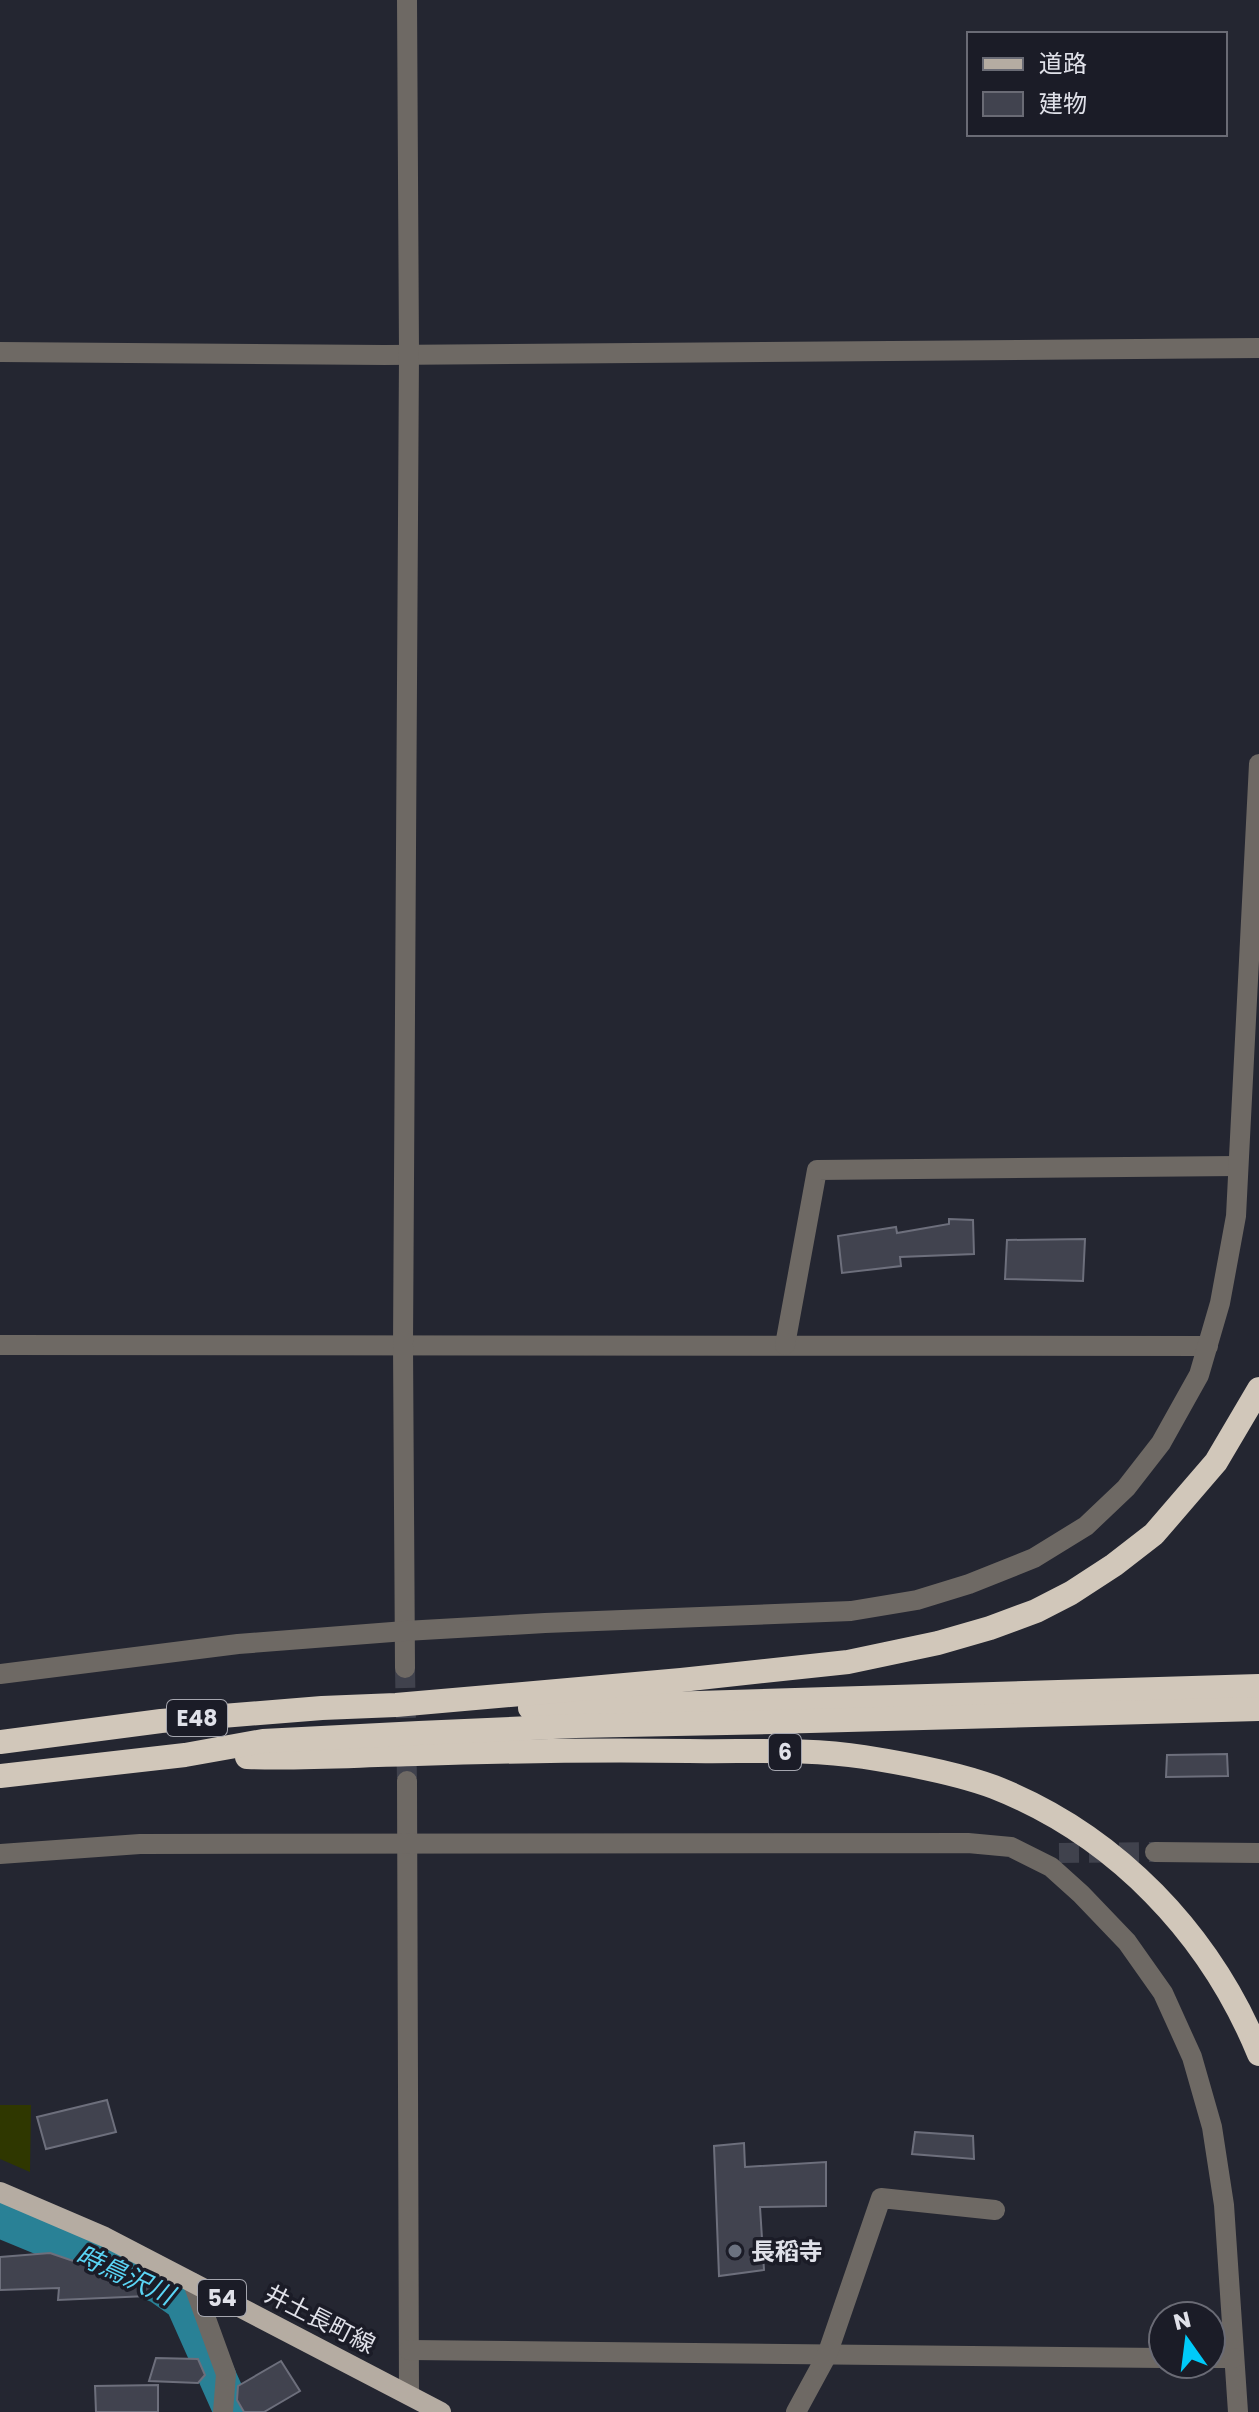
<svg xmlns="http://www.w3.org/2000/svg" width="1259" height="2412" viewBox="0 0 1259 2412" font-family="Poppins,'Noto Sans JP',sans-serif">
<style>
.green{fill:#2f3700}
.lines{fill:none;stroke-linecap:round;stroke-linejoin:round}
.river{stroke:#298196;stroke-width:38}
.building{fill:#41434f;stroke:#6d6f7c;stroke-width:2}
.minor-tunnel{stroke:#40424d;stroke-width:20;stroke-dasharray:20 10;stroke-linecap:butt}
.minor{stroke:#6e6964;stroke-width:20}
.major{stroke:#b5aca2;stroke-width:20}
.highway{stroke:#d1c7ba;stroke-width:24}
.worship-dot{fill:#6b7280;stroke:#1b1c27;stroke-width:3}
.labels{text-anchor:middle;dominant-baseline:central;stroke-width:7;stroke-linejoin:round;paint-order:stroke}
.shield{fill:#1b1c27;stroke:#a5a6af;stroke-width:2}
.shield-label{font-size:22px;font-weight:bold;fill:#e0e1e9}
.poi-label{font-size:24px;font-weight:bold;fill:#e0e1e9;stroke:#1b1c27;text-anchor:start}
.street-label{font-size:24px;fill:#e0e1e9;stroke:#1b1c27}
.water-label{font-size:26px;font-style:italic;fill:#5ad5f5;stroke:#1b1c27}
</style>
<rect width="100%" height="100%" fill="#242631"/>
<!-- green -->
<polygon class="green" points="0,2105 31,2105 30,2172 0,2159"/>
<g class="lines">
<!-- river -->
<polyline class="river" points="0,2219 160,2285 184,2302 233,2412"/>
</g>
<!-- building -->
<g class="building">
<polygon points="949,1219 973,1220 974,1254 900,1257 901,1266 842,1273 838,1236 896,1227 897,1233 949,1224"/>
<polygon points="1085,1239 1083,1281 1005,1279 1007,1240"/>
<polygon points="1227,1754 1228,1776 1166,1777 1167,1755"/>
<polygon points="107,2100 116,2132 46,2149 37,2117"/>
<polygon points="915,2132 973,2136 974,2159 912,2154"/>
<polygon points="744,2143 745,2167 826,2162 826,2206 760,2207 764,2270 719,2276 714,2146"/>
<polygon points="50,2253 170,2294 170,2295 58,2300 59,2288 0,2290 0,2257"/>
<polygon points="156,2358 198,2359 205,2375 198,2383 149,2381"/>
<polygon points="281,2361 300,2391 264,2412 244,2412 237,2400 238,2386"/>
<polygon points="158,2385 158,2412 96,2412 95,2386"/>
</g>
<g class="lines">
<!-- minor-tunnel -->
<g class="minor-tunnel">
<polyline points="405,1668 407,1781"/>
<polyline points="1059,1853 1155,1852"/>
</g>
<!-- minor -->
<g class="minor">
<polyline points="0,352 385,355 1259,348"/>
<polyline points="0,1345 1208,1346"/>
<polyline points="785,1345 817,1170 1238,1166"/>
<polyline points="405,1668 403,1345 409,354 407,0"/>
<polyline points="0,1674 238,1644 405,1631 545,1623 851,1611 917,1600 969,1584 1034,1558 1086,1526 1126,1488 1161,1443 1199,1375 1220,1303 1236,1216 1259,764"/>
<polyline points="407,1781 409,2395"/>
<polyline points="1155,1852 1259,1853"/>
<polyline points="0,1854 140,1844 968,1843 1011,1847 1051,1867 1081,1894 1127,1942 1163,1993 1192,2057 1212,2127 1224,2205 1238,2412"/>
<polyline points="193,2283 226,2374 223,2412"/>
<polyline points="409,2350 1163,2358"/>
<polyline points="1211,2358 1234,2358"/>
<polyline points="796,2412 827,2355 881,2198 995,2210"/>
</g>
<!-- major -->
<polyline class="major" points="0,2192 105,2237 441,2412"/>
<!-- highway -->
<g class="highway">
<polyline points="530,1708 1259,1686"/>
<polyline points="0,1742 161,1721 322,1708 396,1705 681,1680 848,1662 938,1643 990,1628 1036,1611 1071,1593 1114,1565 1154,1534 1216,1462 1259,1389"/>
<path d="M247,1757C303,1759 360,1755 417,1754C507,1751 598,1750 689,1751C747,1752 807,1748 864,1757C902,1763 959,1774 994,1787C1116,1835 1210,1934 1259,2054"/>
<polyline points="0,1776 185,1755 263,1741 419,1733 575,1726 772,1722 1259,1709"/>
</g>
</g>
<!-- markers -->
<circle class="worship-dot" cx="735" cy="2251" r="8"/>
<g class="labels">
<!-- shield labels -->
<g class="shield">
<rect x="167" y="1700" width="60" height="36" rx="6"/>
<rect x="769" y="1734" width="32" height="36" rx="6"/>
<rect x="198" y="2280" width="48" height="36" rx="6"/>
</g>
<g class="shield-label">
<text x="197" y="1718">E48</text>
<text x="785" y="1752">6</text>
<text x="222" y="2298">54</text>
</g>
<!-- poi labels -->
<g class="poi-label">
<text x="751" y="2251">長稻寺</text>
</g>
<!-- street labels -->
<g class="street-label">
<text transform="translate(320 2319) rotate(27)">井土長町線</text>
</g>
<!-- water labels -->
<g class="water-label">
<text transform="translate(125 2275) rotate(25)">時鳥沢川</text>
</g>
</g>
<!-- legend -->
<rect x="967" y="32" width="260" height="104" fill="#1b1c27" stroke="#6a6b75" stroke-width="2"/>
<rect x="983" y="58" width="40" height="12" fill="#b5aca2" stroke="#6a6b75" stroke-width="2"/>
<text x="1039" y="72" font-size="24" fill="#e0e1e9">道路</text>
<rect x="983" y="92" width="40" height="24" fill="#41434f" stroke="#6a6b75" stroke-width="2"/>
<text x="1039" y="112" font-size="24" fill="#e0e1e9">建物</text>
<!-- north arrow -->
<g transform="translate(1187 2340) rotate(346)"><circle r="38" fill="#1b1c27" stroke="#6a6b75" stroke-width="2"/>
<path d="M0-6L14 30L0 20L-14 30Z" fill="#00cbf9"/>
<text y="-12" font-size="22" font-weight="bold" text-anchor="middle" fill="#e0e1e9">N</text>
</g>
</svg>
